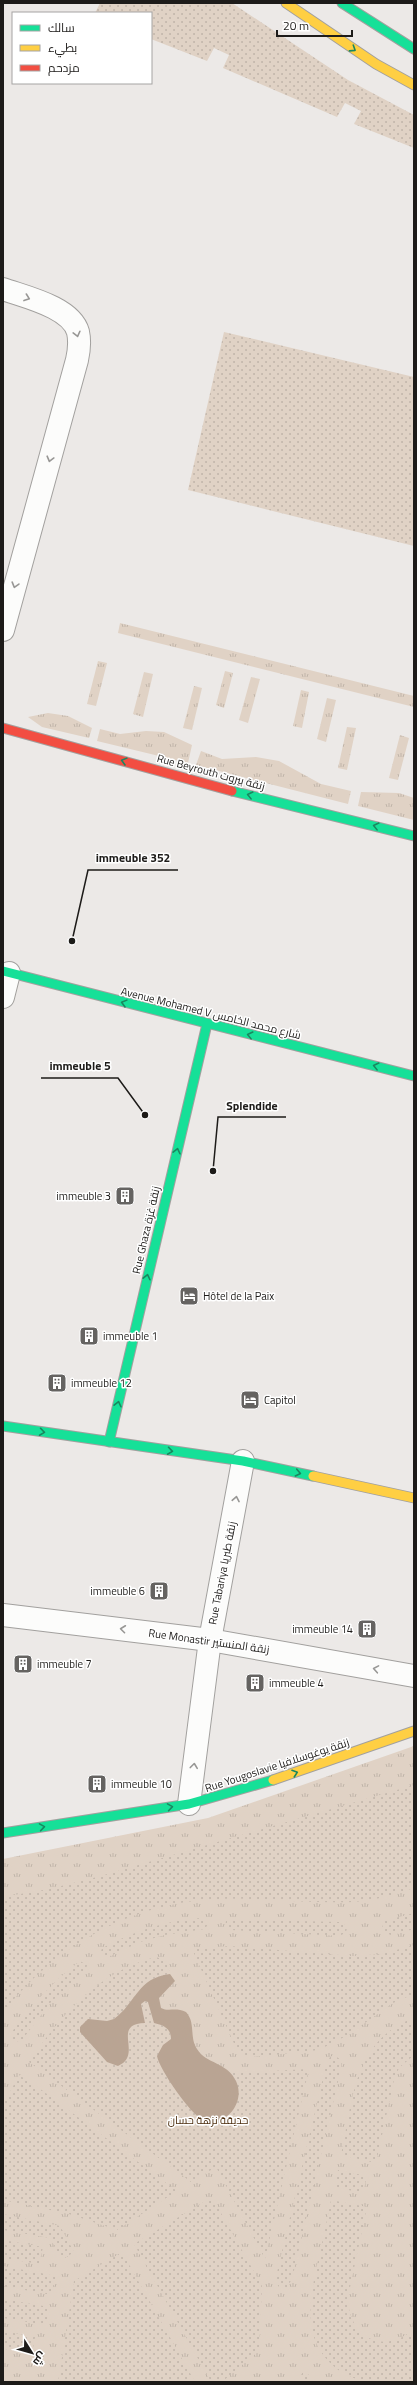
<svg xmlns="http://www.w3.org/2000/svg" width="417" height="2385" viewBox="0 0 417 2385" font-family="'Titillium Web',Cairo,sans-serif">
<style>
.grass{fill:url(#grass-tufts)}
.garden{fill:url(#garden-dots)}
.water{fill:#b9a493}
.lines{fill:none;stroke-linecap:round;stroke-linejoin:round}
.street-casing{stroke:#a2a09e;stroke-width:24}
.fast-casing{stroke:#a2a09e;stroke-width:11}
.slow-casing{stroke:#a2a09e;stroke-width:11}
.jam-casing{stroke:#a2a09e;stroke-width:11}
.street{stroke:#fcfcfb;stroke-width:22}
.fast{stroke:#16e098;stroke-width:9}
.slow{stroke:#ffcf43;stroke-width:9}
.jam{stroke:#f24e42;stroke-width:9}
.oneway{stroke:#19875f}
.oneway2{stroke:#989795}
.labels{text-anchor:middle;dominant-baseline:central;stroke-width:3;stroke-linejoin:round;paint-order:stroke}
.street-label{font-size:11px;fill:#1d1b19;stroke:#fff}
.poi-label{font-size:11px;fill:#1d1b19;stroke:#fff;text-anchor:start}
.park-label{font-size:11px;fill:#4b2c0c;stroke:#fff}
.leader{fill:none;stroke:#1d1b19;stroke-width:1.5}
.callout-dot{fill:#1d1b19;stroke:#fff;stroke-width:1.5}
.callout-label{font-size:12px;text-anchor:middle;font-weight:bold;fill:#1d1b19;stroke:#fff;stroke-width:3;stroke-linejoin:round;paint-order:stroke}
</style>
<defs>
<pattern id="grass-tufts" width="24" height="20" patternUnits="userSpaceOnUse"><rect width="24" height="20" fill="#e0d2c5"/><path d="M3 7l-1-3M5 7V3M7 7l1-3M15 17l-1-3M17 17v-4M19 17l1-3" fill="none" stroke="#c0b4a9"/></pattern>
<pattern id="garden-dots" width="8" height="8" patternUnits="userSpaceOnUse"><rect width="8" height="8" fill="#e0d2c5"/><path d="M2 2h.1M6 6h.1" fill="none" stroke="#c0b4a9" stroke-width="1.8" stroke-linecap="round"/></pattern>
</defs>
<rect width="100%" height="100%" fill="#ece9e7"/>
<!-- grass -->
<g class="grass">
<polygon points="120,623 414,696 414,707 118,633"/>
<polygon points="98,661 107,663 96,706 87,704"/>
<polygon points="225,671 233,673 224,708 216,705"/>
<polygon points="144,672 153,674 143,717 133,714"/>
<polygon points="251,677 260,679 248,723 239,720"/>
<polygon points="194,686 202,688 192,730 183,728"/>
<polygon points="301,690 309,692 302,728 293,726"/>
<polygon points="327,698 336,700 326,742 317,739"/>
<polygon points="48,713 68,716 92,728 89,738 42,727 28,717"/>
<polygon points="347,727 356,728 347,770 338,768"/>
<polygon points="100,729 120,734 146,731 164,732 192,745 188,763 97,741"/>
<polygon points="400,735 409,738 398,780 389,778"/>
<polygon points="201,751 222,759 256,757 279,761 321,784 351,791 348,804 196,765"/>
<polygon points="361,792 399,793 414,798 414,820 358,806"/>
<polygon points="414,1746 414,2382 3,2382 3,1859 208,1818"/>
</g>
<!-- garden -->
<g class="garden">
<polygon points="100,3 232,3 348,80 414,115 414,148 354,124 361,111 345,103 337,117 223,68 229,55 214,48 207,61 151,39 151,13 95,13"/>
<polygon points="224,332 414,377 414,546 188,490"/>
<path d="M414,1785V1888C398,1893 381,1899 364,1901C349,1903 334,1902 319,1902C285,1901 252,1898 218,1899C133,1902 54,1946 3,2013V1897L49,1889L97,1877Z"/>
<polygon points="414,1913 414,1929 391,1935 383,1932 382,1928 384,1921"/>
<path d="M201,1918L205,1919L208,1924L205,1929L165,1935L140,1942L106,1958L100,1955L102,1948C133,1932 166,1920 201,1918Z"/>
<polygon points="229,1919 339,1922 343,1922 347,1928 346,1932 340,1936 231,1930 225,1927 226,1921"/>
<polygon points="414,1945 414,1994 393,2003 348,2035 319,2050 252,2057 246,2056 236,2048 192,1949 230,1946 352,1956 382,1954"/>
<path d="M156,1957L167,1961L170,1974C137,1978 137,2002 114,2019L108,2021L94,2019L128,2046L127,2032L132,2026L145,2023L141,2004L146,2001L148,2002L154,2023C163,2025 171,2028 171,2039L163,2045L158,2063L187,2104L236,2081L231,2073L309,2069L265,2259L216,2167L191,2182L29,2062C60,2016 99,1971 156,1957Z"/>
<path d="M80,1961L87,1965L86,1970L51,2002L22,2040L15,2042L12,2040L11,2033C31,2006 54,1980 80,1961Z"/>
<path d="M414,2018V2055L399,2068L394,2080L376,2163L341,2155C353,2100 353,2040 414,2018Z"/>
<polygon points="334,2055 341,2060 341,2069 292,2279 287,2287 279,2287 275,2281 326,2065 330,2057"/>
<polygon points="19,2075 39,2088 177,2191 117,2230 69,2214 3,2200 3,2105"/>
<polygon points="338,2170 367,2176 363,2193 334,2187"/>
<polygon points="212,2197 262,2286 259,2351 222,2382 211,2382 134,2244"/>
<path d="M331,2200L367,2207L349,2292C343,2333 383,2359 414,2328V2378C392,2385 363,2385 343,2373C300,2345 309,2303 318,2260C323,2240 327,2220 331,2200Z"/>
<polygon points="3,2214 60,2226 74,2252 62,2260 50,2238 3,2230"/>
<polygon points="3,2240 43,2247 39,2264 3,2258"/>
<polygon points="122,2252 195,2382 58,2382 74,2281"/>
<polygon points="3,2266 56,2276 52,2295 3,2286"/>
<polygon points="3,2299 49,2307 46,2325 3,2318"/>
<polygon points="3,2331 35,2337 32,2354 5,2349 3,2358"/>
<polygon points="303,2369 315,2382 300,2382"/>
</g>
<!-- water -->
<path class="water" d="M170,1974L175,1981L159,1998L161,2008C168,2012 176,2007 186,2012C196,2023 189,2037 197,2049C206,2064 227,2062 236,2081C246,2102 226,2128 203,2120C191,2115 159,2069 157,2056L163,2045L171,2039C171,2028 163,2025 154,2023L148,2002L145,2001L141,2004L145,2023C110,2024 144,2055 118,2066L107,2062L80,2032V2027L88,2019L107,2021L114,2019C137,2002 137,1978 170,1974Z"/>
<g class="lines">
<!-- street casing -->
<g class="street-casing">
<g id="street">
<path d="M3,289C25,297 71,307 78,332C80,341 79,351 77,360L3,630"/>
<polyline points="3,997 9,973"/>
<polyline points="3,1615 210,1640 414,1676"/>
<polyline points="189,1804 210,1640 243,1461"/>
</g>
</g>
<!-- fast casing -->
<g class="fast-casing">
<g id="fast">
<polyline points="342,3 414,49"/>
<polyline points="232,791 414,836"/>
<polyline points="3,971 414,1076"/>
<polyline points="3,1426 243,1461 313,1476"/>
<polyline points="109,1442 207,1024"/>
<polyline points="3,1833 189,1804 273,1780"/>
</g>
</g>
<!-- slow casing -->
<g class="slow-casing">
<g id="slow">
<polyline points="286,3 376,64 414,85"/>
<polyline points="313,1476 414,1498"/>
<polyline points="273,1780 414,1731"/>
</g>
</g>
<!-- jam casing -->
<g class="jam-casing">
<polyline id="jam" points="3,728 232,791"/>
</g>
<!-- street -->
<use href="#street" class="street"/>
<!-- fast -->
<use href="#fast" class="fast"/>
<!-- slow -->
<use href="#slow" class="slow"/>
<!-- jam -->
<use href="#jam" class="jam"/>
</g>
<!-- one-way arrows -->
<defs><path id="oneway-chevron" d="M-2-3.5L2.5 0L-2 3.5" fill="none" stroke-width="1.6" stroke-linecap="round" stroke-linejoin="round"/></defs>
<g class="oneway">
<use href="#oneway-chevron" transform="translate(353 49) rotate(33)"/>
<use href="#oneway-chevron" transform="translate(124 761) rotate(-165)"/>
<use href="#oneway-chevron" transform="translate(250 795) rotate(-166)"/>
<use href="#oneway-chevron" transform="translate(376 826) rotate(-166)"/>
<use href="#oneway-chevron" transform="translate(124 1003) rotate(-165)"/>
<use href="#oneway-chevron" transform="translate(250 1035) rotate(-166)"/>
<use href="#oneway-chevron" transform="translate(376 1066) rotate(-166)"/>
<use href="#oneway-chevron" transform="translate(177 1151) rotate(-77)"/>
<use href="#oneway-chevron" transform="translate(147 1277) rotate(-77)"/>
<use href="#oneway-chevron" transform="translate(118 1404) rotate(-77)"/>
<use href="#oneway-chevron" transform="translate(42 1432) rotate(8)"/>
<use href="#oneway-chevron" transform="translate(170 1451) rotate(8)"/>
<use href="#oneway-chevron" transform="translate(298 1473) rotate(12)"/>
<use href="#oneway-chevron" transform="translate(295 1773) rotate(-19)"/>
<use href="#oneway-chevron" transform="translate(170 1807) rotate(-9)"/>
<use href="#oneway-chevron" transform="translate(42 1827) rotate(-9)"/>
</g>
<g class="oneway2">
<use href="#oneway-chevron" transform="translate(27 298) rotate(20)"/>
<use href="#oneway-chevron" transform="translate(77 334) rotate(76)"/>
<use href="#oneway-chevron" transform="translate(50 459) rotate(105)"/>
<use href="#oneway-chevron" transform="translate(15 585) rotate(106)"/>
<use href="#oneway-chevron" transform="translate(236 1499) rotate(-79)"/>
<use href="#oneway-chevron" transform="translate(123 1629) rotate(-173)"/>
<use href="#oneway-chevron" transform="translate(376 1669) rotate(-170)"/>
<use href="#oneway-chevron" transform="translate(194 1766) rotate(-83)"/>
</g>
<!-- icons -->
<defs>
<g id="building-square" transform="scale(1)"><rect x="-9" y="-9" width="18" height="18" rx="4" fill="#656361" stroke="#fff"/><path d="M-4-6H4V6H1V3H-1V6H-4ZM-2.5-4.3h1.7v1.8h-1.7ZM.8-4.3h1.7v1.8H.8ZM-2.5-1h1.7V.8h-1.7ZM.8-1h1.7V.8H.8Z" fill="#fff"/></g>
<g id="hotel-square" transform="scale(1)"><rect x="-9" y="-9" width="18" height="18" rx="4" fill="#656361" stroke="#fff"/><path d="M-6-4.5h1.5V1H6V5H4.5V3h-9V5H-6ZM-4 0a1.8 1.8 0 1 1 3.6 0ZM.5 0V-2.5h3Q6-2.5 6 0Z" fill="#fff"/></g>
</defs>
<g fill-rule="evenodd">
<use href="#building-square" x="125" y="1196"/>
<use href="#hotel-square" x="189" y="1296"/>
<use href="#building-square" x="89" y="1336"/>
<use href="#building-square" x="57" y="1383"/>
<use href="#hotel-square" x="250" y="1400"/>
<use href="#building-square" x="159" y="1591"/>
<use href="#building-square" x="367" y="1629"/>
<use href="#building-square" x="23" y="1664"/>
<use href="#building-square" x="255" y="1683"/>
<use href="#building-square" x="97" y="1784"/>
</g>
<g class="labels">
<!-- street labels -->
<g class="street-label">
<text transform="translate(211 772) rotate(15)">Rue Beyrouth زنقة بيروت</text>
<text transform="translate(211 1013) rotate(14)">Avenue Mohamed V شارع محمد الخامس</text>
<text transform="translate(146 1230) rotate(-77)">Rue Ghaza زنقة غزة</text>
<text transform="translate(222 1573) rotate(-79)">Rue Tabariya زنقة طبريا</text>
<text transform="translate(209 1641) rotate(8)">Rue Monastir زنقة المنستير</text>
<text transform="translate(277 1765) rotate(-18)">Rue Yougoslavie زنقة يوغوسلافيا</text>
</g>
<!-- poi labels -->
<g class="poi-label">
<text x="111" y="1196" text-anchor="end">immeuble 3</text>
<text x="203" y="1296">Hôtel de la Paix</text>
<text x="103" y="1336">immeuble 1</text>
<text x="71" y="1383">immeuble 12</text>
<text x="264" y="1400">Capitol</text>
<text x="145" y="1591" text-anchor="end">immeuble 6</text>
<text x="353" y="1629" text-anchor="end">immeuble 14</text>
<text x="37" y="1664">immeuble 7</text>
<text x="269" y="1683">immeuble 4</text>
<text x="111" y="1784">immeuble 10</text>
</g>
<!-- park labels -->
<g class="park-label">
<text x="208" y="2120">حديقة نزهة حسان</text>
</g>
</g>
<!-- callouts -->
<path class="leader" d="M72 941L88 870H178M145 1115L118 1078H41M213 1171L218 1117H286"/>
<g class="callout-dot">
<circle cx="72" cy="941" r="4"/>
<circle cx="145" cy="1115" r="4"/>
<circle cx="213" cy="1171" r="4"/>
</g>
<g class="callout-label">
<text x="133" y="862">immeuble 352</text>
<text x="80" y="1070">immeuble 5</text>
<text x="252" y="1110">Splendide</text>
</g>
<!-- border -->
<rect width="417" height="2385" fill="none" stroke="#1d1b19" stroke-width="8"/>
<!-- legend -->
<rect x="12" y="12" width="140" height="72" fill="#ffffff" stroke="#a5a4a3"/>
<rect x="20" y="25" width="20" height="6" fill="#16e098" stroke="#a5a4a3"/>
<text x="48" y="32" font-size="12" fill="#1d1b19">سالك</text>
<rect x="20" y="45" width="20" height="6" fill="#ffcf43" stroke="#a5a4a3"/>
<text x="48" y="52" font-size="12" fill="#1d1b19">بطيء</text>
<rect x="20" y="65" width="20" height="6" fill="#f24e42" stroke="#a5a4a3"/>
<text x="48" y="72" font-size="12" fill="#1d1b19">مزدحم</text>
<!-- north arrow -->
<g transform="translate(32 2353) rotate(127)" stroke="#ffffff" stroke-width="3" paint-order="stroke">
<path d="M0-3L7 15L0 10L-7 15Z" fill="#1d1b19"/>
<text y="-6" font-size="11" font-weight="bold" text-anchor="middle" fill="#1d1b19">ش</text>
</g>
<!-- scale -->
<path d="M277 30v6h75v-6" fill="none" stroke="#1d1b19" stroke-width="2"/>
<text x="283" y="30" font-size="12" fill="#1d1b19" stroke="#ffffff" stroke-width="3" paint-order="stroke">20 m</text>
</svg>
